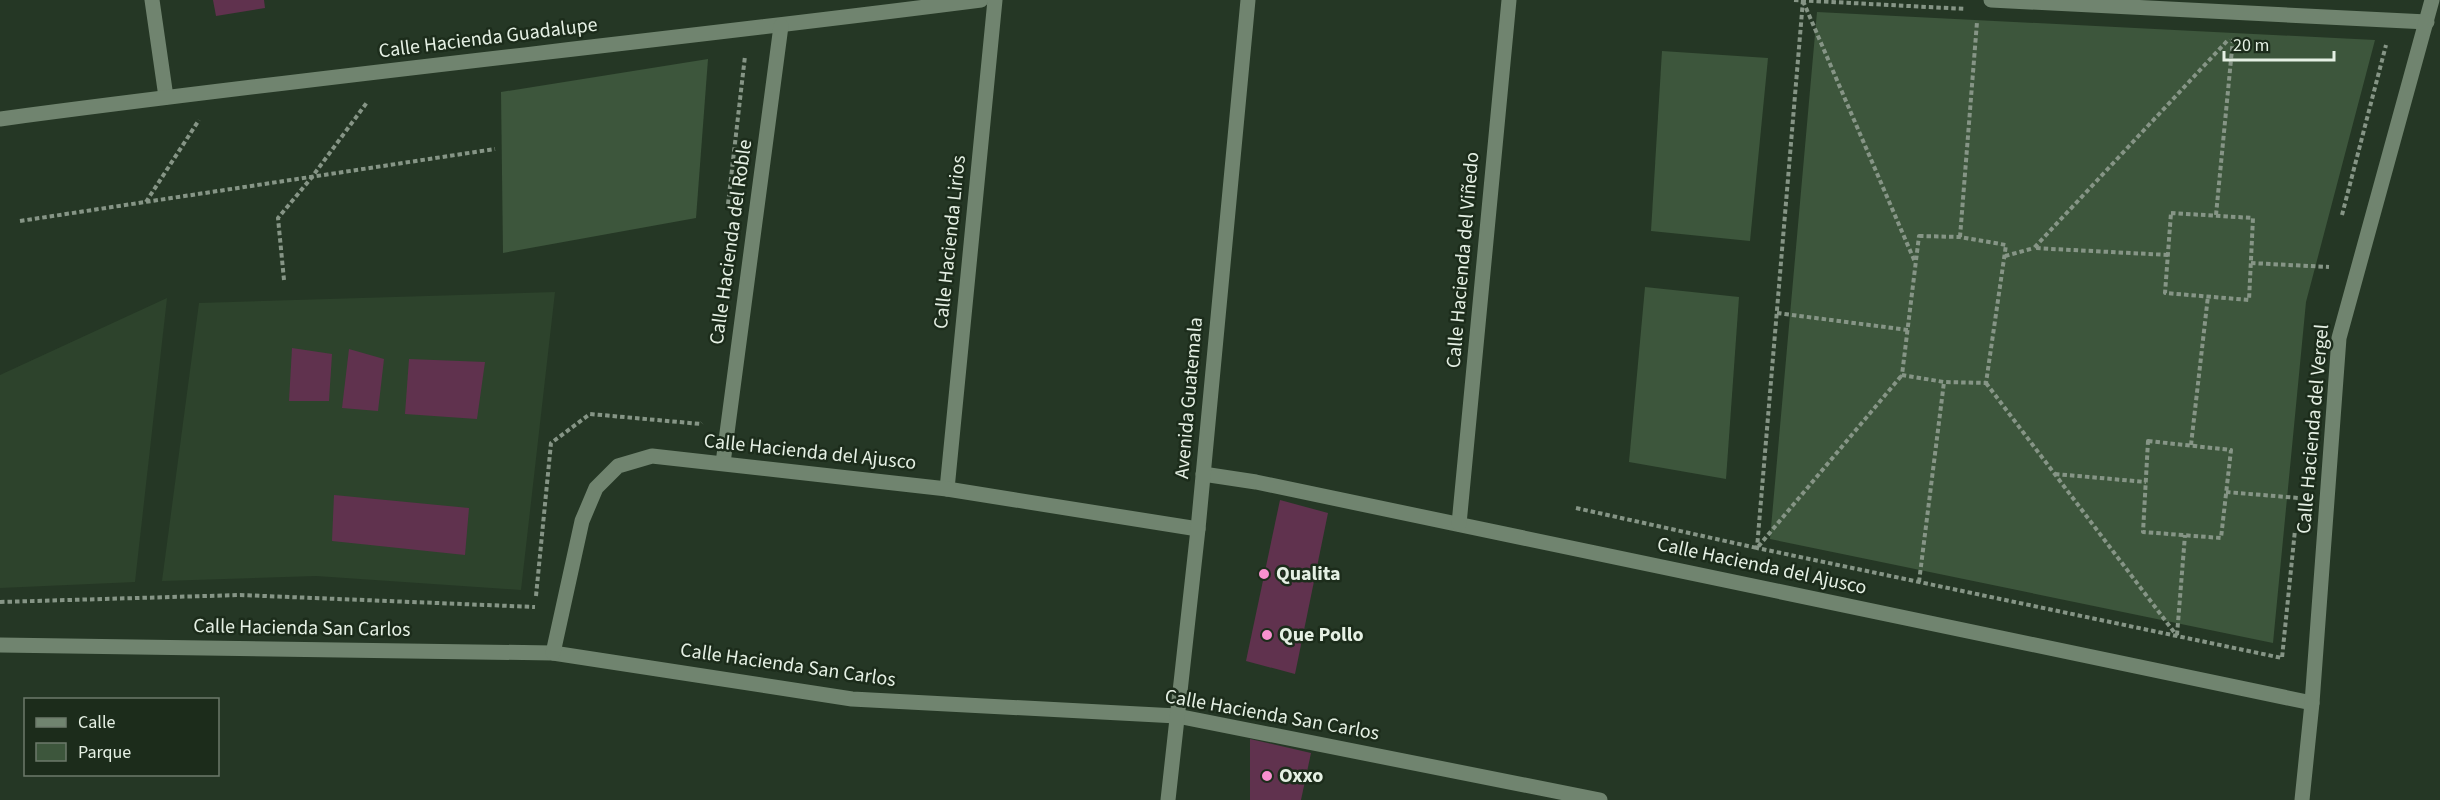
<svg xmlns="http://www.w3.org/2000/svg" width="2440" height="800" viewBox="0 0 2440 800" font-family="'Source Sans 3',sans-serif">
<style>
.built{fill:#2d432c}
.green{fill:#3d563c}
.building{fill:#60324e}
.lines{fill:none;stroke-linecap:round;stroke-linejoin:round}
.path{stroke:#869586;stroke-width:4;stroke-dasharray:4.5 3;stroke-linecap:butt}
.minor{stroke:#70846f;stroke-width:15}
.poi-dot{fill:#f790ce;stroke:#1c2c1b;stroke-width:2}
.labels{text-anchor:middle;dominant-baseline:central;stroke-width:5;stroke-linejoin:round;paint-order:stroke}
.street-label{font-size:20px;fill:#e5f0e4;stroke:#1c2c1b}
.poi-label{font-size:20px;font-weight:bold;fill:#e5f0e4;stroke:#1c2c1b;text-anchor:start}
</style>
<rect width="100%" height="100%" fill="#253725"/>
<!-- built -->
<g class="built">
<polygon points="555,292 521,590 316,576 162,581 199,303"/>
<polygon points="167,298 135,582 0,588 0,375"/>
</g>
<!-- green -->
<g class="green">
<polygon points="1817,12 2375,40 2306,302 2273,643 1770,539"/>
<polygon points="1662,51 1768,58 1750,241 1651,231"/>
<polygon points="708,59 696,218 503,253 501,92"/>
<polygon points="1645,287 1739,297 1726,479 1629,462"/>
</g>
<!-- building -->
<g class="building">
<polygon points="213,0 264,0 265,8 216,16"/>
<polygon points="292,348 332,354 329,401 289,401"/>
<polygon points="349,349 384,359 378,411 342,408"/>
<polygon points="409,359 485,362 477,419 405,414"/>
<polygon points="334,495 469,508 465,555 332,541"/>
<polygon points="1280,500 1328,513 1295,674 1246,661"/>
<polygon points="1250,739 1311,753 1301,800 1250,800"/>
</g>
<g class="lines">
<!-- path -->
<g class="path">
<polyline points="1794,0 1966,9"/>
<polyline points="1803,0 1757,548 2282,658 2295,530"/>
<polyline points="1803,1 1915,262"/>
<polyline points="146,202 199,120"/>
<polyline points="728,204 745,56"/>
<polygon points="2171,213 2253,218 2249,300 2165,293"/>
<polyline points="2216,215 2233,39"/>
<polyline points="2342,215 2386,45"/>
<polyline points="20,221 495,149"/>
<polygon points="1919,236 1960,237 2006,245 1986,383 1944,382 1902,375"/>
<polyline points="1960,237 1977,22"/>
<polyline points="2168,255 2034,248 2229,39"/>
<polyline points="2005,256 2034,248"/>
<polyline points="2251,263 2329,267"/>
<polyline points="284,280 278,218 312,177 368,101"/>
<polyline points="1777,313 1908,330"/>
<polyline points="1986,383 2177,636"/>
<polygon points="2148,441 2231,450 2221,538 2143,532"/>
<polyline points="2191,445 2208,296"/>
<polyline points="2055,474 2146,482"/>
<polyline points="2226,492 2298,498"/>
<polyline points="1576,508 1757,548 1902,375"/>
<polyline points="1919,582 1944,382"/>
<polyline points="536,596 551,443 590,414 701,424 702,423"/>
<polyline points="0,602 240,595 535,607"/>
<polyline points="2177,635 2185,535"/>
</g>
<!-- minor -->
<g class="minor">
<polyline points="152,0 166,97"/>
<polyline points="1991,0 2427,22"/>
<path d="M0,119C326,75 654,42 981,0"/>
<polyline points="723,463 781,26"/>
<polyline points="1203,474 1256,482 2312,703"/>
<polyline points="947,489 995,0"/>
<polyline points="1459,524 1509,0"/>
<polyline points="0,645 553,653 852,699 1177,716 1600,800"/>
<polyline points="553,653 582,521 596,488 618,466 652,456 947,489 1198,529"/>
<polyline points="1168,800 1198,529 1248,0"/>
<polyline points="2302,800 2312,703 2339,338 2432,0"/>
</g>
</g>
<!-- markers -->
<g class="poi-dot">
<circle cx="1264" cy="574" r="6"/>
<circle cx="1267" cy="635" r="6"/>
<circle cx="1267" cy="776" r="6"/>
</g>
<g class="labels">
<!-- street labels -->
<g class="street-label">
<text transform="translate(488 38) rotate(-7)">Calle Hacienda Guadalupe</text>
<text transform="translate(731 242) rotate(-82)">Calle Hacienda del Roble</text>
<text transform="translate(950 242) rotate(-84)">Calle Hacienda Lirios</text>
<text transform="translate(1463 260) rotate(-85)">Calle Hacienda del Viñedo</text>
<text transform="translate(1189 398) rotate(-85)">Avenida Guatemala</text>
<text transform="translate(2313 429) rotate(-85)">Calle Hacienda del Vergel</text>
<text transform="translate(810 452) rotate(6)">Calle Hacienda del Ajusco</text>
<text transform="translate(1762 566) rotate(12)">Calle Hacienda del Ajusco</text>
<text transform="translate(302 628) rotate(1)">Calle Hacienda San Carlos</text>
<text transform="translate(788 665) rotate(8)">Calle Hacienda San Carlos</text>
<text transform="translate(1272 715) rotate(10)">Calle Hacienda San Carlos</text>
</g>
<!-- poi labels -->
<g class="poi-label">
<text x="1276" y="574">Qualita</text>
<text x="1279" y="635">Que Pollo</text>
<text x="1279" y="776">Oxxo</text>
</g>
</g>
<!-- legend -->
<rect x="24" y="698" width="195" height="78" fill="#1c2c1b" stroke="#6c7a6b" stroke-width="1.5"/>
<rect x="36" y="718" width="30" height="9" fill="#70846f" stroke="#6c7a6b" stroke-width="1.5"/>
<text x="78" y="728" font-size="18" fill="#e5f0e4">Calle</text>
<rect x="36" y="743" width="30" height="18" fill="#3d563c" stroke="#6c7a6b" stroke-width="1.5"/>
<text x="78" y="758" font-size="18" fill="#e5f0e4">Parque</text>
<!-- scale -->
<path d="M2224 51v9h110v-9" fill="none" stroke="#e5f0e4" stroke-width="3"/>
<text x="2233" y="51" font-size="18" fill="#e5f0e4" stroke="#1c2c1b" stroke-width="4.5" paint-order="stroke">20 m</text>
</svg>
